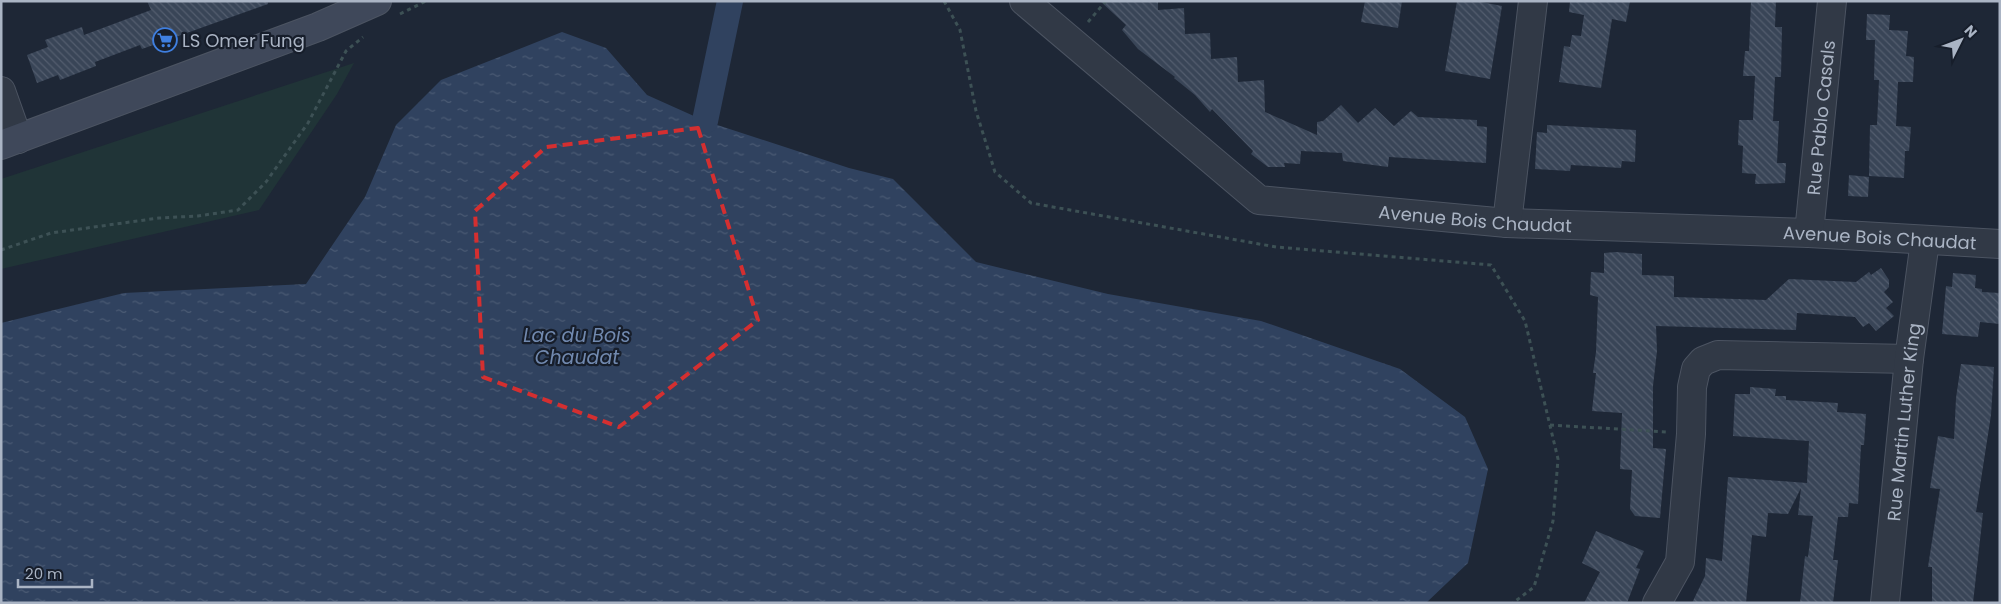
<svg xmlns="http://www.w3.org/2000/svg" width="2001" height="604" viewBox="0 0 2001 604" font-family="Poppins,sans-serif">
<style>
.green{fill:#203437}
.water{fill:url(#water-ripples)}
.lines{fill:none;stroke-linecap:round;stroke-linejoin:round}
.canal{stroke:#30425f;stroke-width:26}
.building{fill:url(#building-back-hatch)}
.street-casing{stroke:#4c5462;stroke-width:30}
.secondary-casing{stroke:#4c5462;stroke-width:30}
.path{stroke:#3d5155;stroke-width:3;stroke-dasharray:4 4;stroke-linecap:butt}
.street{stroke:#313946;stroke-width:28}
.secondary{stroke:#3f485a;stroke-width:28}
.marked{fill:none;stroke:#d42f30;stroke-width:4;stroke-dasharray:10 6;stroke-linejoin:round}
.labels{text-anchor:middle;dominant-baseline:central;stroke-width:4.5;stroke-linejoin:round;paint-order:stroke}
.poi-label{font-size:18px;fill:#aab4c4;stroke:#171e2b;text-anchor:start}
.street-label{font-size:18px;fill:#aab4c4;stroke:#171e2b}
.water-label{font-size:19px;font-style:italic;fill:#7189af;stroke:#171e2b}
</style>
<defs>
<pattern id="water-ripples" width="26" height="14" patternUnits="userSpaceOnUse" patternTransform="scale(1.25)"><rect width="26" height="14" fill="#30425f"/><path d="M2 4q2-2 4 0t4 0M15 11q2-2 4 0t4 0" fill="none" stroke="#4b5b74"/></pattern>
<pattern id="building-back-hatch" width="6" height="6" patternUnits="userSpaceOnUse" patternTransform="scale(1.25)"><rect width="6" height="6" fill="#394557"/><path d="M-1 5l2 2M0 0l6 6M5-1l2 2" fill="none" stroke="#535d6e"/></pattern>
</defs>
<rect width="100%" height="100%" fill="#1e2736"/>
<!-- green -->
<polygon class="green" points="354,63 337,94 259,210 1,269 1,179"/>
<!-- water -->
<polygon class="water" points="562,32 606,48 647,95 705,121 849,168 893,179 976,262 1108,294 1261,321 1400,369 1465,417 1488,469 1468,563 1426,603 1,603 1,323 124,293 306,284 365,197 396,125 441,80"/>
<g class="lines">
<!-- canal -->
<polyline class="canal" points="705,121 730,1"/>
</g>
<!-- building -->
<g class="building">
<polygon points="147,1 268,1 268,4 142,49 140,45 95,62 96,66 60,80 58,75 37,83 27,55 48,47 45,40 82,27 84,35 151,10"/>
<polygon points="1100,1 1158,1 1158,10 1184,8 1185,34 1210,33 1211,59 1237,57 1238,82 1264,80 1265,112 1317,135 1317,122 1323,121 1341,105 1358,123 1375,108 1394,126 1411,111 1418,117 1477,120 1477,126 1487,127 1486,163 1389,157 1388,167 1343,161 1342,153 1301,151 1300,164 1284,163 1285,167 1268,167 1251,154 1253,151 1212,109 1210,112 1195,95 1174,78 1175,77 1138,49 1122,30 1126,25"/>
<polygon points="1365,1 1402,1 1398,28 1361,22"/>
<polygon points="1457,1 1476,1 1502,6 1490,79 1445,71"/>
<polygon points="1570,1 1630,1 1626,22 1612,19 1601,88 1559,82 1564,46 1570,47 1572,35 1581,36 1584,15 1569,12"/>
<polygon points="1751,1 1776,1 1775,27 1782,27 1781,77 1775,77 1773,121 1779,121 1777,163 1786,163 1785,183 1755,184 1756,174 1742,173 1743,146 1738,145 1739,120 1753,120 1755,76 1743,76 1745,51 1749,51"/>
<polygon points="1867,14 1890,15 1889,30 1908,31 1906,56 1914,57 1913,82 1898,82 1896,126 1911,127 1909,151 1905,151 1904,178 1869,176 1870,125 1877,125 1879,80 1874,80 1875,40 1866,40"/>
<polygon points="1547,125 1636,130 1635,162 1622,161 1621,168 1571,165 1570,171 1535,169 1537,132 1547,133"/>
<polygon points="1849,175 1869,177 1868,197 1848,196"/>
<polygon points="1616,252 1642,254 1642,275 1674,276 1674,297 1766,300 1789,279 1856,282 1869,272 1871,275 1881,268 1889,280 1889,287 1884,292 1893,302 1886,308 1894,316 1876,331 1869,323 1863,327 1855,317 1797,313 1796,330 1656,326 1657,351 1653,386 1653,448 1666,449 1660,518 1635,516 1630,509 1632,470 1620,469 1622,413 1592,411 1596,373 1593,373 1596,352 1598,297 1590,295 1591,272 1604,273 1604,253"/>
<polygon points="1953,273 1976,275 1975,288 1982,289 1982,292 2000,293 2000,324 1980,322 1978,337 1942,334 1946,286 1952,287"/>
<polygon points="1961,364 1994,367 1991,415 1976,512 1983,513 1973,603 1932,603 1932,567 1928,567 1940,489 1930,488 1938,436 1954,439 1956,398"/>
<polygon points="1750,387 1776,389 1775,396 1786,396 1786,400 1838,403 1837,412 1866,414 1864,445 1861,445 1858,504 1849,503 1848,517 1838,517 1833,560 1838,560 1833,603 1800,603 1805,556 1808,557 1813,516 1798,515 1801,488 1788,514 1768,513 1766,537 1752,535 1746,603 1692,603 1705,576 1706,558 1722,561 1728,477 1807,483 1809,441 1733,436 1735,394 1750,394"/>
<polygon points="1596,531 1644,551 1636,568 1640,569 1627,603 1584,603 1600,572 1582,563"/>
</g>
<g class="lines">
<!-- street casing -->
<g class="street-casing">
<g id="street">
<path id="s1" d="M1024,1L1259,200L1507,223L1809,233L2000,244"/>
<polyline points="1,91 18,139"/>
<polyline points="1507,223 1533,1"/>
<path id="s2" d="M1809,233L1832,1"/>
<polyline points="1657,603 1680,562 1691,434 1692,387 1696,369 1703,361 1718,355 1909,359"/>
<path id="s3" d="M1885,603L1909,359L1925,241"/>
</g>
</g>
<!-- secondary casing -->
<g class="secondary-casing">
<polyline id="secondary" points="1,145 318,27 377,1"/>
</g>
<!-- path -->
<g class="path">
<polyline points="944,1 960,30 976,111 995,172 1031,203 1276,247 1491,265 1525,321 1558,459 1553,521 1534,587 1513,603"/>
<polyline points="400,14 426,1"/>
<polyline points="1088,22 1106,1"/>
<polyline points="1,250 51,233 159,218 198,216 238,210 266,182 308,123 346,51 363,37"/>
<polyline points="1550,425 1667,432"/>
</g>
<!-- street -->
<use href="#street" class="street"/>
<!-- secondary -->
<use href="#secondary" class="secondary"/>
</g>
<!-- marked area -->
<path class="marked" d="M698,128L758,320L619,427L483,377L475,211L546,147Z"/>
<!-- icons -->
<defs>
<g id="supermarket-ring" transform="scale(1.25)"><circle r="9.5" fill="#171e2b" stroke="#3f7fe0" stroke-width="1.5"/><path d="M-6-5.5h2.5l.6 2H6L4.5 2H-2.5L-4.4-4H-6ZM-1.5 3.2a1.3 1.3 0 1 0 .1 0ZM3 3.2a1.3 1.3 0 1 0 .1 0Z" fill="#3f7fe0"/></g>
</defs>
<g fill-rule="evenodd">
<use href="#supermarket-ring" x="165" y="40"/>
</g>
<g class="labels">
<!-- poi labels -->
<g class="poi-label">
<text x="182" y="40">LS Omer Fung</text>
</g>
<!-- street labels -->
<g class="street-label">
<text stroke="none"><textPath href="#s2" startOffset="116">Rue Pablo Casals</textPath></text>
<text stroke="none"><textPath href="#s1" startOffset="525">Avenue Bois Chaudat</textPath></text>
<text stroke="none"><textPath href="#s1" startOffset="930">Avenue Bois Chaudat</textPath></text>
<text stroke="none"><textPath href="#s3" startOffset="182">Rue Martin Luther King</textPath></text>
</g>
<!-- water labels -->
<g class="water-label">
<text x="577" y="335">Lac du Bois<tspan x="577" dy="22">Chaudat</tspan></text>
</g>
</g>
<!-- border -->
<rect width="2001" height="604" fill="none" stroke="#aab4c4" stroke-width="5"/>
<!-- north arrow -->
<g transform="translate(1961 40) rotate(48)" stroke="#171e2b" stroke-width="4" paint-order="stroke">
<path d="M0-4L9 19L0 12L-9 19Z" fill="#aab4c4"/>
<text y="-8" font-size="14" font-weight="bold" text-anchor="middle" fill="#aab4c4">N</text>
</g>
<!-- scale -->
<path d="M18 579v8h74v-8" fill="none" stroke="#aab4c4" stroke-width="2.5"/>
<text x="25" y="579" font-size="15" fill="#aab4c4" stroke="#171e2b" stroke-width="4" paint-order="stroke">20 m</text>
</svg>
